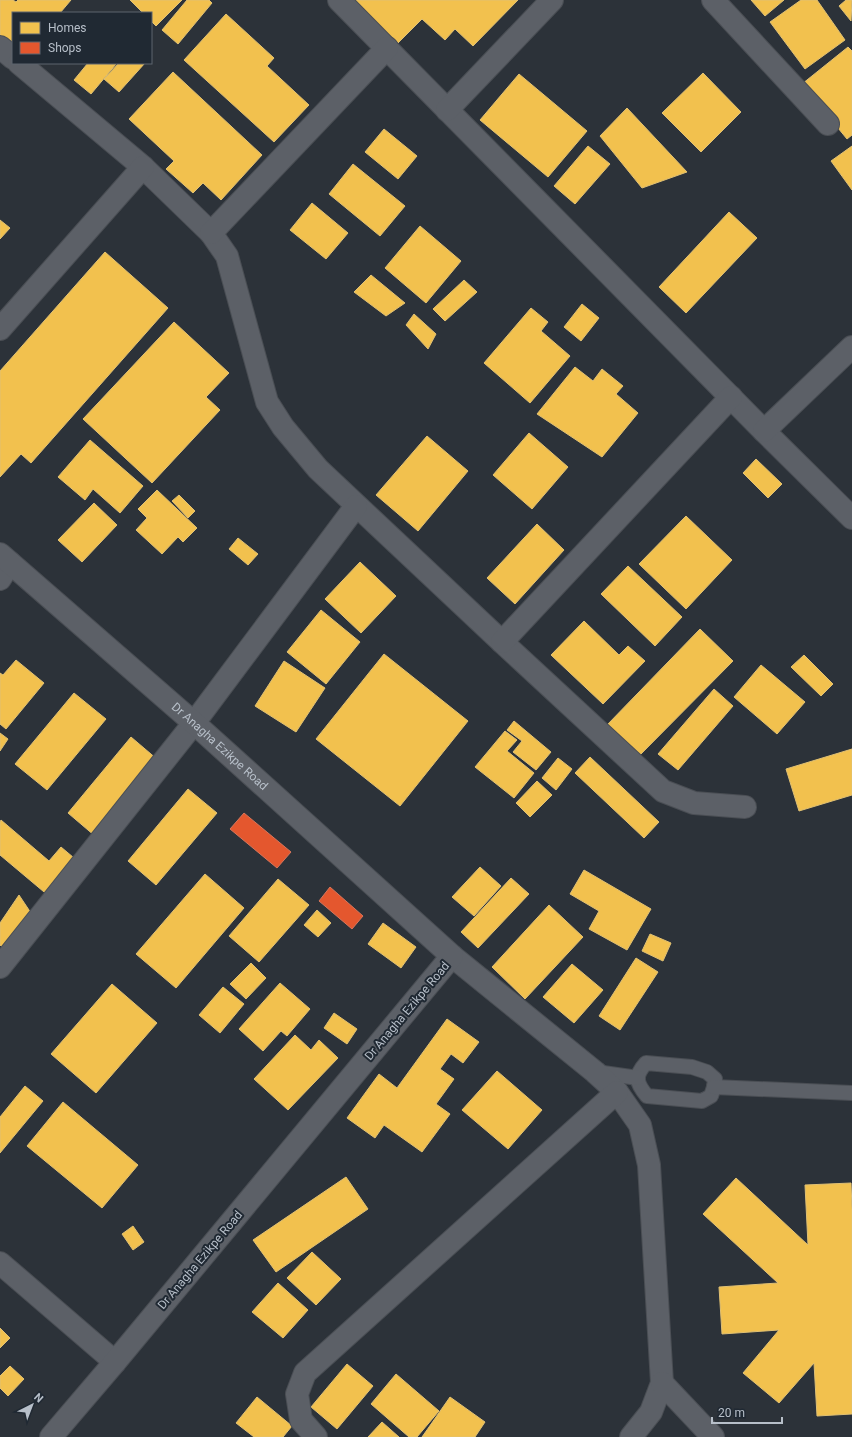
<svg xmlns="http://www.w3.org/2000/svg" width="852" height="1437" viewBox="0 0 852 1437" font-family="Roboto,sans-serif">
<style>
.homes{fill:#f2c14e;stroke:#e0c073}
.shops{fill:#e4572e;stroke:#d6765c}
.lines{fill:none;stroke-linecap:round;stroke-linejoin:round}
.service-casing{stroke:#4a4e54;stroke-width:16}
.minor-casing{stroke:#4a4e54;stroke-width:24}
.tertiary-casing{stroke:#4a4e54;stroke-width:24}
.service{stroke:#5c6067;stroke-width:14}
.minor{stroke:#5c6067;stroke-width:22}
.tertiary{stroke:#5c6067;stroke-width:22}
.labels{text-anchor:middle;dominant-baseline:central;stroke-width:4;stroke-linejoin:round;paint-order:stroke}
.street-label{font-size:12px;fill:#b7bfc9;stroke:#202933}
</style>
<rect width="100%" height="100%" fill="#2c3239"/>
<!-- homes -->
<g class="homes">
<polygon points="0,0 13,0 16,2 18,0 71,0 60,13 13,13 13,48 0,37"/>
<polygon points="130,0 182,0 156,26 151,21 151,13 143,13"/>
<polygon points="187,0 209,0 212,3 178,44 162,30"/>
<polygon points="347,0 518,0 473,46 455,29 445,40 422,19 395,46"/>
<polygon points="751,0 784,0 765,16"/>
<polygon points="801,0 817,0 845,40 805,69 770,22"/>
<polygon points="846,0 852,0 851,21 839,6"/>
<polygon points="226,14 274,58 267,66 309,105 274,142 184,60"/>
<polygon points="848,47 852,51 852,135 847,139 802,84"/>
<polygon points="88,63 117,63 91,94 74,80"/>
<polygon points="119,63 145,63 119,92 104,79"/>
<polygon points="173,72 262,155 221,200 203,183 193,193 166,169 174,161 129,119"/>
<polygon points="703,73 741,112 701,152 662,113"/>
<polygon points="519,74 587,131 548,177 480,120"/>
<polygon points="627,108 687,172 642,188 600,136"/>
<polygon points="384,129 417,156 398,179 365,152"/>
<polygon points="588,146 610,164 575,204 554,186"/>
<polygon points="852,146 852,190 831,161"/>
<polygon points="353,164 405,206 380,236 329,194"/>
<polygon points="312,203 348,233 326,259 290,230"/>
<polygon points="729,212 757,238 686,313 659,287"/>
<polygon points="0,220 10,228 0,239"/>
<polygon points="420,226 461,261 426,303 385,268"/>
<polygon points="105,252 168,308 31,463 21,454 0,477 0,371"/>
<polygon points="371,275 405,303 386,316 354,292"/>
<polygon points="464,280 477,292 445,321 433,309"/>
<polygon points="582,304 599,318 581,341 564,327"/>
<polygon points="531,308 548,322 541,331 570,356 530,403 484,363"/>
<polygon points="414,314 436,334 428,349 406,325"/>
<polygon points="174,322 229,373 206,397 220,410 152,483 83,419"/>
<polygon points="575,367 593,381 602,369 623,386 616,394 638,413 602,457 537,414"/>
<polygon points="529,433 568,467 532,509 493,475"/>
<polygon points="427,436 468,471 418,531 376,495"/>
<polygon points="90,440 143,486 120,513 93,489 85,500 58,477"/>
<polygon points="756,459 782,484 768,498 743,473"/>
<polygon points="157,490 197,528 183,542 178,537 162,554 136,530 147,518 138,509"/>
<polygon points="179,495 195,511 188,518 172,501"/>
<polygon points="94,503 117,525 82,562 58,540"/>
<polygon points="686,516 732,560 686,609 639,564"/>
<polygon points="537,524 564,550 515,604 487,578"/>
<polygon points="238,538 258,554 248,565 229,549"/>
<polygon points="360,562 396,596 361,633 325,599"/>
<polygon points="628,566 682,617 655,646 601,594"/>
<polygon points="321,610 360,642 326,684 287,652"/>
<polygon points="584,621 619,655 628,646 645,661 603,704 551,655"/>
<polygon points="700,629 733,661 639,756 607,725"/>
<polygon points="384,654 468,721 400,806 316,739"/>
<polygon points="804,655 833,684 821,696 791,667"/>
<polygon points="16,660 44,683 6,729 0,724 0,673 3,675"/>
<polygon points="284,661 325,688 296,732 255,706"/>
<polygon points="761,665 805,702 777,734 734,697"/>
<polygon points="714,689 733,706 678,770 658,754"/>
<polygon points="74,693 106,719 47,790 15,764"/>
<polygon points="514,721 551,752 536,770 513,752 522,741 507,730"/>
<polygon points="505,731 517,740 507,751 534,773 514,798 475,767"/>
<polygon points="0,733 8,739 0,751"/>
<polygon points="131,737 158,760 95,836 68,813"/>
<polygon points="852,749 852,795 799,811 786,769"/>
<polygon points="590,757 659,822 644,838 575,773"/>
<polygon points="558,758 572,769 556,790 542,778"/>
<polygon points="537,781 552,795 530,817 516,803"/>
<polygon points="188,789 217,813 156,885 128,861"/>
<polygon points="1,820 49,861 61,847 80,863 50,897 0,855 0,822"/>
<polygon points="480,867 501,886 474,916 452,897"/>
<polygon points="584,870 651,909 627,950 589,929 599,911 570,894"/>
<polygon points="205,874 244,908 176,988 136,954"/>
<polygon points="511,878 529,894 478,948 461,932"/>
<polygon points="278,879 309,905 259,962 229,936"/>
<polygon points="19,895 33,916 2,947 0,945 0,923"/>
<polygon points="549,905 583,937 525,999 492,967"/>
<polygon points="317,910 331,923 318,937 304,925"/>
<polygon points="383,923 416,947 401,968 368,944"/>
<polygon points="650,934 671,943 663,961 642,951"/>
<polygon points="636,958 658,972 620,1030 599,1016"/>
<polygon points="251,963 266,978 246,999 230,984"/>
<polygon points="572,964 603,990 574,1023 543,997"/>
<polygon points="280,983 310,1009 287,1036 281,1031 263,1051 239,1029"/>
<polygon points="112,984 157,1023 96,1093 51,1054"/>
<polygon points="223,987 244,1004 220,1033 199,1015"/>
<polygon points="334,1013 357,1029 347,1044 324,1028"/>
<polygon points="447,1019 479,1042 463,1063 451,1054 440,1069 454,1079 436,1104 450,1114 422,1152 384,1125 375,1138 347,1118 379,1074 397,1088"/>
<polygon points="295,1035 311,1050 319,1040 338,1058 288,1110 254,1079"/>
<polygon points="497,1071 542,1110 508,1149 462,1110"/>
<polygon points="25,1086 43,1101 0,1153 0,1117"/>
<polygon points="63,1102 138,1165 102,1208 27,1146"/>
<polygon points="346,1177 368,1209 276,1272 253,1240"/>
<polygon points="736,1178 808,1245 805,1185 851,1183 852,1209 852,1414 817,1416 814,1363 779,1403 743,1373 779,1330 722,1334 719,1287 778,1283 703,1214"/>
<polygon points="133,1226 144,1242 133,1250 122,1234"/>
<polygon points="312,1252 341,1279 316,1305 287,1278"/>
<polygon points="278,1283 308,1310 283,1338 252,1312"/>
<polygon points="0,1328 10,1338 0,1348"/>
<polygon points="347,1364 373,1386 337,1429 311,1407"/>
<polygon points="10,1366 24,1379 8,1396 0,1388 0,1376"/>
<polygon points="396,1374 439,1411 417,1437 409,1437 371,1404"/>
<polygon points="257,1397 292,1426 283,1437 254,1437 236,1423"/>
<polygon points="450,1397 485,1422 475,1437 422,1437"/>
<polygon points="382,1422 399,1437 368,1437"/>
</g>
<!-- shops -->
<g class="shops">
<polygon points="244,813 291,852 277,868 230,829"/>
<polygon points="330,887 363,916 352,929 319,901"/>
</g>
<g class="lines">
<!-- service casing -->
<g class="service-casing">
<g id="service">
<path d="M646,1063L692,1067L707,1072L715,1079L714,1087L711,1096L702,1101L647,1096C636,1083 634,1076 646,1063Z"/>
<polyline points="596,1072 638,1078"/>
<polyline points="714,1087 852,1093"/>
</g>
</g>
<!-- minor casing -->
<g class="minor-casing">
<g id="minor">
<polyline points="339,0 764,431 852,518"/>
<polyline points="713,0 828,124"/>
<polyline points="0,47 13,58"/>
<polyline points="19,63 143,167 211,233 227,256 267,402 283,427 318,469 502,642 663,791 694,803 745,807"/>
<polyline points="447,110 552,0"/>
<polyline points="211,233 387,48"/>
<polyline points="0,329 143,167"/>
<polyline points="764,431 852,347"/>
<polyline points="0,579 10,563"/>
<polyline points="502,642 731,397"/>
<polyline points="452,956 595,1072 617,1092 640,1125 649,1165 662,1383 651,1412 631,1437"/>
<polyline points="0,967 194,723 356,506"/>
<polyline points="0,1263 115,1362"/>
<polyline points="662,1383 713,1437"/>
<polyline points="316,1437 301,1420 297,1394 305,1373 617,1092"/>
</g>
</g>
<!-- tertiary casing -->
<g class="tertiary-casing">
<g id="tertiary">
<path id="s1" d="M0,554L194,723L452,956L115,1362L51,1437"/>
</g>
</g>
<!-- service -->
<use href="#service" class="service"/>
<!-- minor -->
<use href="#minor" class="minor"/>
<!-- tertiary -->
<use href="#tertiary" class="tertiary"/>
</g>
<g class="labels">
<!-- street labels -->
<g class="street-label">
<text stroke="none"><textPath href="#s1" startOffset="292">Dr Anagha Ezikpe Road</textPath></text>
<text transform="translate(407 1011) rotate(-50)">Dr Anagha Ezikpe Road</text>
<text transform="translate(200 1260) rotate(-50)">Dr Anagha Ezikpe Road</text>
</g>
</g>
<!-- legend -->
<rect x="12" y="12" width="140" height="52" fill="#202933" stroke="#5c656f"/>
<rect x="20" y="22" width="20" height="12" fill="#f2c14e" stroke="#5c656f"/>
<text x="48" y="32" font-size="12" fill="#b7bfc9">Homes</text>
<rect x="20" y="42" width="20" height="12" fill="#e4572e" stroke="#5c656f"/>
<text x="48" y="52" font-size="12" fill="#b7bfc9">Shops</text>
<!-- north arrow -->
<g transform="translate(32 1405) rotate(42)" stroke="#202933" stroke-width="3" paint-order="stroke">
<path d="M0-3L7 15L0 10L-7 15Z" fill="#b7bfc9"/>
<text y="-6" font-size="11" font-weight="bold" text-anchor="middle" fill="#b7bfc9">N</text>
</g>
<!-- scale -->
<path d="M712 1417v6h70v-6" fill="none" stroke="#b7bfc9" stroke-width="2"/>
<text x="718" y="1417" font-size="12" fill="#b7bfc9" stroke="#202933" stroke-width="3" paint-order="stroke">20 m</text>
</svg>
